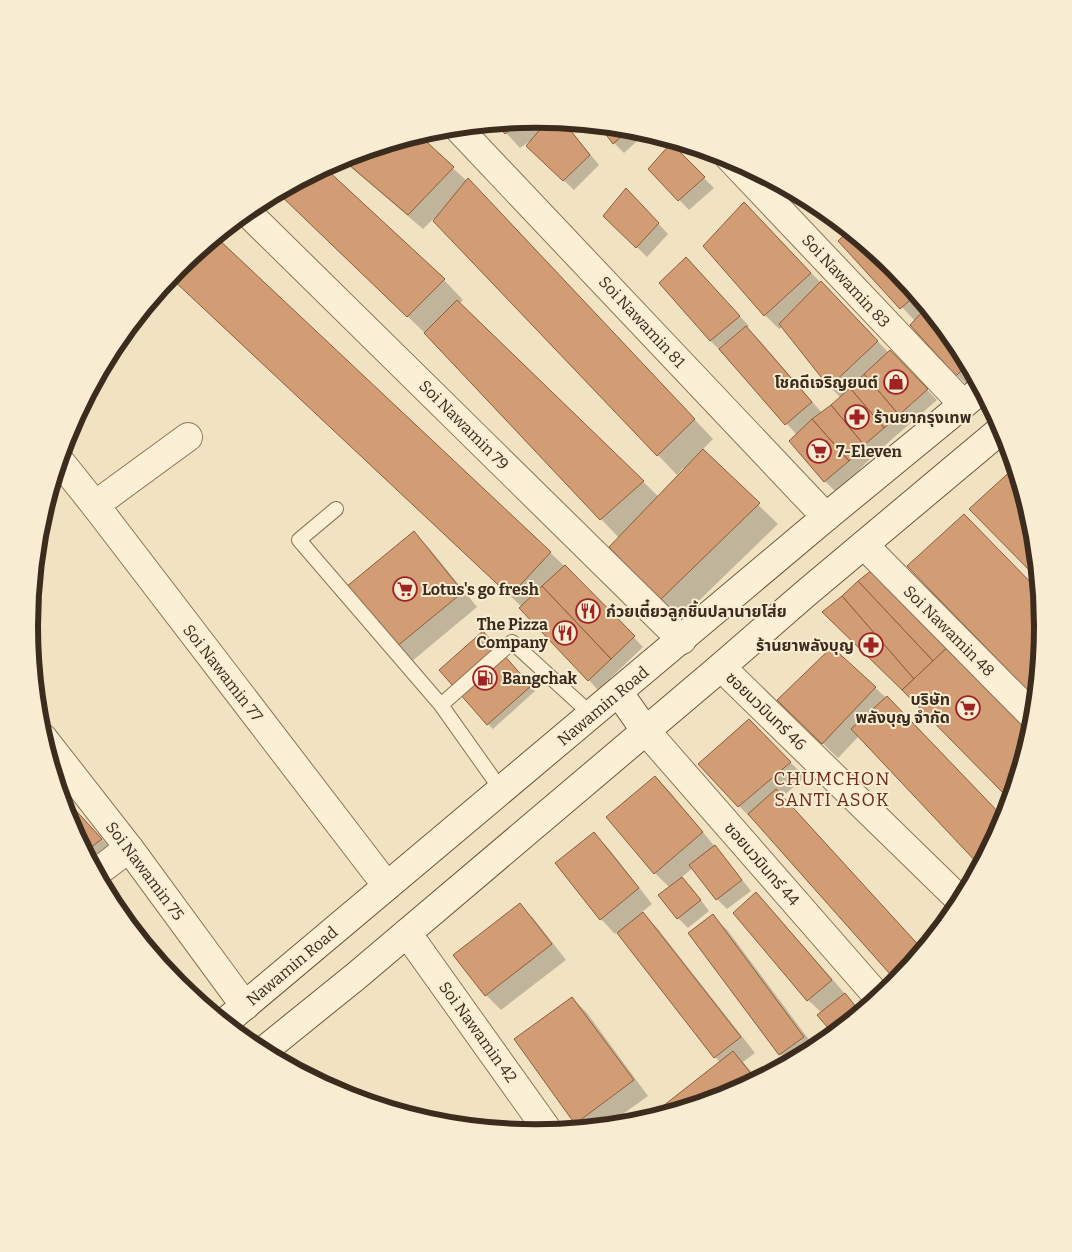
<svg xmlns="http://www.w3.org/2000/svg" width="1072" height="1252" viewBox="0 0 1072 1252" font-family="Bitter,'Noto Sans Thai',serif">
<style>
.shadow{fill:#0003}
.building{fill:#d29c75;stroke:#8d5d3b}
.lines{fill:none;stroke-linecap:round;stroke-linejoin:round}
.service-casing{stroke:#8c7457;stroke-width:16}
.minor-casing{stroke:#8c7457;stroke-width:30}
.secondary-casing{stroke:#6e553b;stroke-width:30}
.service{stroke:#fbf0d6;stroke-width:14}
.minor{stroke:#fbf0d6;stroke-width:28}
.secondary{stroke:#fbf0d6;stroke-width:28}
.labels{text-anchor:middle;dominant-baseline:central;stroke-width:4;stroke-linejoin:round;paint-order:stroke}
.street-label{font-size:16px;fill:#3b2c1d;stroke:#f8edd2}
.poi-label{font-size:16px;font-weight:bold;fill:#3b2c1d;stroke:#f8edd2;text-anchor:start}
.neighbourhood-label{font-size:18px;letter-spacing:1px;fill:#6b2b19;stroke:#f8edd2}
.rim{fill:none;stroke:#3b2c1d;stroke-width:6}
</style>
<rect width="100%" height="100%" fill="#f1e3c2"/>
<!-- shadow -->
<g class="shadow">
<polygon points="536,119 563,121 599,165 574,190 538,156 534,138 520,148 497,123"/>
<polygon points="601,125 635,129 647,132 624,153 614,143"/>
<polygon points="416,135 487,199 713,439 702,450 778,524 679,620 660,600 619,538 427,335 277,192 322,168 444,280 463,300 459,304 659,497 685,470 683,468 677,475 433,219 423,229 340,158"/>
<polygon points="671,145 714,188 689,210 650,169"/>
<polygon points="636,200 668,234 647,257 605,216"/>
<polygon points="759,219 889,353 890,352 937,400 874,455 858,471 835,491 825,481 797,435 710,340 695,268 749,326 747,328 761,342 822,413 841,398 830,387 782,327 779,329 765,315"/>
<polygon points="850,231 895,268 958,344 979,383 972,390 957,375 915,321 840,241"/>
<polygon points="214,237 575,576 643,647 598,690 522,607 170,276 178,267"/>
<polygon points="414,533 429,548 477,607 411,662 396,647"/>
<polygon points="908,566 1040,594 1043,626 1036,697"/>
<polygon points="487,637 535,691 493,729 488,724"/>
<polygon points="832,648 907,717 1005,820 981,864 859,736 838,758 793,715"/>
<polygon points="909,695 1033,727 1011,799"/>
<polygon points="749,721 805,777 782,797 923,950 898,981 755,820 754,821 739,806 700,764"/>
<polygon points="655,777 670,792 716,848 724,857 751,891 727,909 717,899 693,868 682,877 692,888 709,911 688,928 678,918 670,888 655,873"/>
<polygon points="59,794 121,859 97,876 67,820"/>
<polygon points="594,834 609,849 652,904 642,912 658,929 755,1053 743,1062 758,1080 730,1095 721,1063 715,1057 617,932 615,934 601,919"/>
<polygon points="756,894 771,909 861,1012 835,1034 822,1013 808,1000"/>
<polygon points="519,904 534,919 566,960 501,1010 486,995 455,955"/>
<polygon points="713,916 728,931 816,1049 789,1063 780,1054 690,934"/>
<polygon points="572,998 587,1013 648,1096 606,1126 582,1129 576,1123"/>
</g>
<!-- building -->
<g class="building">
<polygon points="523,120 505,134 495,123"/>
<polygon points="548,120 563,121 590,155 563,181 526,146"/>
<polygon points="599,125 631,128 613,144"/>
<polygon points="418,134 454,167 408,215 341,158"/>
<polygon points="671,143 705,177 678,201 648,169"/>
<polygon points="324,167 445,279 407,317 277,192"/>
<polygon points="468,178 695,419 657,456 433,221"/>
<polygon points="626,188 659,223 636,248 603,216"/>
<polygon points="744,202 811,273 764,316 703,246"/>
<polygon points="849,230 895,268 917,294 900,309 838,241"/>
<polygon points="215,236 551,552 510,596 170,277 178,267"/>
<polygon points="686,257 740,316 710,341 659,283"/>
<polygon points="821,281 878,341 829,387 779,324"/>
<polygon points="457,300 644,481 600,520 424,333"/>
<polygon points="927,307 958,344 968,364 956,376 910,325"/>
<polygon points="746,326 812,402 785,425 719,349"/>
<polygon points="890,350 928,389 899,415 864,374"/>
<polygon points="864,374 899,415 884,428 850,388"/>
<polygon points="850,388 884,428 864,445 831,405"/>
<polygon points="831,405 864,445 849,461 812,419"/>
<polygon points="812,419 849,461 824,482 789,441"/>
<polygon points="703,449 760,503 659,601 609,547"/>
<polygon points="1015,467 1034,527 1039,580 969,509"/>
<polygon points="964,514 1040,592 1043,626 1038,678 1027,690 907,566"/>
<polygon points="414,531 463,592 395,648 346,587"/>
<polygon points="565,565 635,636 611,659 542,586"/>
<polygon points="877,566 952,643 933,661 858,581"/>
<polygon points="858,581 933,661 914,679 842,596"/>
<polygon points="542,586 611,659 588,681 519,608"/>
<polygon points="842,596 914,679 902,690 822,612"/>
<polygon points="483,631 531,686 487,725 439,670"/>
<polygon points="952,643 1033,727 1012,794 1008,798 902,690"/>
<polygon points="832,647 876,687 822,744 777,700"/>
<polygon points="887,696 1005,819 980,866 851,729"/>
<polygon points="749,719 791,762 738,807 698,764"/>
<polygon points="655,776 703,832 654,874 606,817"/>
<polygon points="776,789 923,950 897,982 748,814"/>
<polygon points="59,792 102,839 85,852 67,820"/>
<polygon points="594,832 639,888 600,920 555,863"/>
<polygon points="715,845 742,880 716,900 689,865"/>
<polygon points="682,877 701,900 677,919 658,895"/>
<polygon points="756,892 832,980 807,1001 733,913"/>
<polygon points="520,903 552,944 485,996 453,955"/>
<polygon points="643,912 741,1037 714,1058 617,933"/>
<polygon points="713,914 804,1037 779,1055 688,933"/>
<polygon points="845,993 861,1013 834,1035 817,1015"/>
<polygon points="572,997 634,1080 575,1124 514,1039"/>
<polygon points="733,1051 757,1081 730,1095 650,1119 649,1117"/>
</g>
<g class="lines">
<!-- service casing -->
<g class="service-casing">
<g id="service">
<polyline points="336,509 299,540 441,705"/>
<polyline points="502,791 441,705 512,642 592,715"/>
</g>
</g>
<!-- minor casing -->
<g class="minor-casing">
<g id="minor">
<polyline points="457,127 826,517"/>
<polyline points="729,157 963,404"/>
<polyline points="246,211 682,640"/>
<polyline points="59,460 95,505 387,886"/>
<polyline points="95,505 188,437"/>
<polyline points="864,545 1034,717"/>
<polyline points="721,667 961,901"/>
<polyline points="645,730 879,998"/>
<polyline points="43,738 129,848 245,1006"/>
<polyline points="96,873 129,848"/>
<polyline points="407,933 549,1132"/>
</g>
</g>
<!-- secondary casing -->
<g class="secondary-casing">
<g id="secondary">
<polyline points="619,693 645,730"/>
<polyline points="224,1023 826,517 982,389"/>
<polyline points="262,1052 355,977 407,933 721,667 805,594 1003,428"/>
</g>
</g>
<!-- service -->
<use href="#service" class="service"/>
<!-- minor -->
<use href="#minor" class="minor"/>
<!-- secondary -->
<use href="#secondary" class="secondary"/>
</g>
<!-- icons -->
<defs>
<g id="shop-ring" transform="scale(1.25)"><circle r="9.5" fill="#f8edd2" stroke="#a02323" stroke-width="1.5"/><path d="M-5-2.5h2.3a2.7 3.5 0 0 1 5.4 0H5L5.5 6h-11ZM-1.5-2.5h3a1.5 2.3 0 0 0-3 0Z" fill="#a02323"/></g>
<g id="pharmacy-ring" transform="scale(1.25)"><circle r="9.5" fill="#f8edd2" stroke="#a02323" stroke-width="1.5"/><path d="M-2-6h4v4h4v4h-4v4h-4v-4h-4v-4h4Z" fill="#a02323"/></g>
<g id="supermarket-ring" transform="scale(1.25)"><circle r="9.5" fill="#f8edd2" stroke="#a02323" stroke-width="1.5"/><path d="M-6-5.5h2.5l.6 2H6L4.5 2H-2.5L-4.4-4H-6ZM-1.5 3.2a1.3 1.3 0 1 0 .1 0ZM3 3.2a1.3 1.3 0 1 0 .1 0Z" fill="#a02323"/></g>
<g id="restaurant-ring" transform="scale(1.25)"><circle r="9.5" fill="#f8edd2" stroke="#a02323" stroke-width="1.5"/><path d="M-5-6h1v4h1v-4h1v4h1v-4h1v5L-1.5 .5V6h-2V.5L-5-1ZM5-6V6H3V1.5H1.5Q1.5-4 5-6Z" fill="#a02323"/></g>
<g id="fuel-ring" transform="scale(1.25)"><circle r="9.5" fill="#f8edd2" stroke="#a02323" stroke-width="1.5"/><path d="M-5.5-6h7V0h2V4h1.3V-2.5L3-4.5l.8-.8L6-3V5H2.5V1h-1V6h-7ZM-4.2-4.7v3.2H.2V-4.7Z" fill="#a02323"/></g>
</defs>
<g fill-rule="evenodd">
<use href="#shop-ring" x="896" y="382"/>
<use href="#pharmacy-ring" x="857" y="417"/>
<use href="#supermarket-ring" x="819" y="451"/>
<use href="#supermarket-ring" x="405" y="589"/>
<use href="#restaurant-ring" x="588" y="611"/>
<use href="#restaurant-ring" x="565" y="633"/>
<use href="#pharmacy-ring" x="871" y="645"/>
<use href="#fuel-ring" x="485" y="678"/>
<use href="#supermarket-ring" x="968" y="708"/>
</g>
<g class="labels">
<!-- street labels -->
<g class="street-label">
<text transform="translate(846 281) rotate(47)">Soi Nawamin 83</text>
<text transform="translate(642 322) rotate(47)">Soi Nawamin 81</text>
<text transform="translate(464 425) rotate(45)">Soi Nawamin 79</text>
<text transform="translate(949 631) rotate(45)">Soi Nawamin 48</text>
<text transform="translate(223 673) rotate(52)">Soi Nawamin 77</text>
<text transform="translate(603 706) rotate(-40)">Nawamin Road</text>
<text transform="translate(766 711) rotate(44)">ซอยนวมินทร์ 46</text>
<text transform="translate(762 864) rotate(49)">ซอยนวมินทร์ 44</text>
<text transform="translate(145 871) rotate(53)">Soi Nawamin 75</text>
<text transform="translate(292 966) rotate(-40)">Nawamin Road</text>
<text transform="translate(478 1032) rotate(54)">Soi Nawamin 42</text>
</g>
<!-- poi labels -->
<g class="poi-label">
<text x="878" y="382" text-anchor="end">โชคดีเจริญยนต์</text>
<text x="874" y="417">ร้านยากรุงเทพ</text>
<text x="836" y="451">7-Eleven</text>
<text x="422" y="589">Lotus's go fresh</text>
<text x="606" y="611">ก๋วยเตี๋ยวลูกชิ้นปลานายโส่ย</text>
<text x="548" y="624" text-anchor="end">The Pizza<tspan x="548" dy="18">Company</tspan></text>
<text x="854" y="645" text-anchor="end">ร้านยาพลังบุญ</text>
<text x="502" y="678">Bangchak</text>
<text x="950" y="699" text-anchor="end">บริษัท<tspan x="950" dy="18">พลังบุญ จำกัด</tspan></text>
</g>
<!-- neighbourhood labels -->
<g class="neighbourhood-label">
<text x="832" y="779">CHUMCHON<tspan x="832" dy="21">SANTI ASOK</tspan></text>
</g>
</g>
<!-- crop -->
<path d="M0 0H1072V1252H0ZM38 626a498 498 0 1 1 996 0a498 498 0 1 1-996 0Z" fill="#f8edd2" fill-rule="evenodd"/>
<path class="rim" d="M38 626a498 498 0 1 1 996 0a498 498 0 1 1-996 0Z"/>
</svg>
